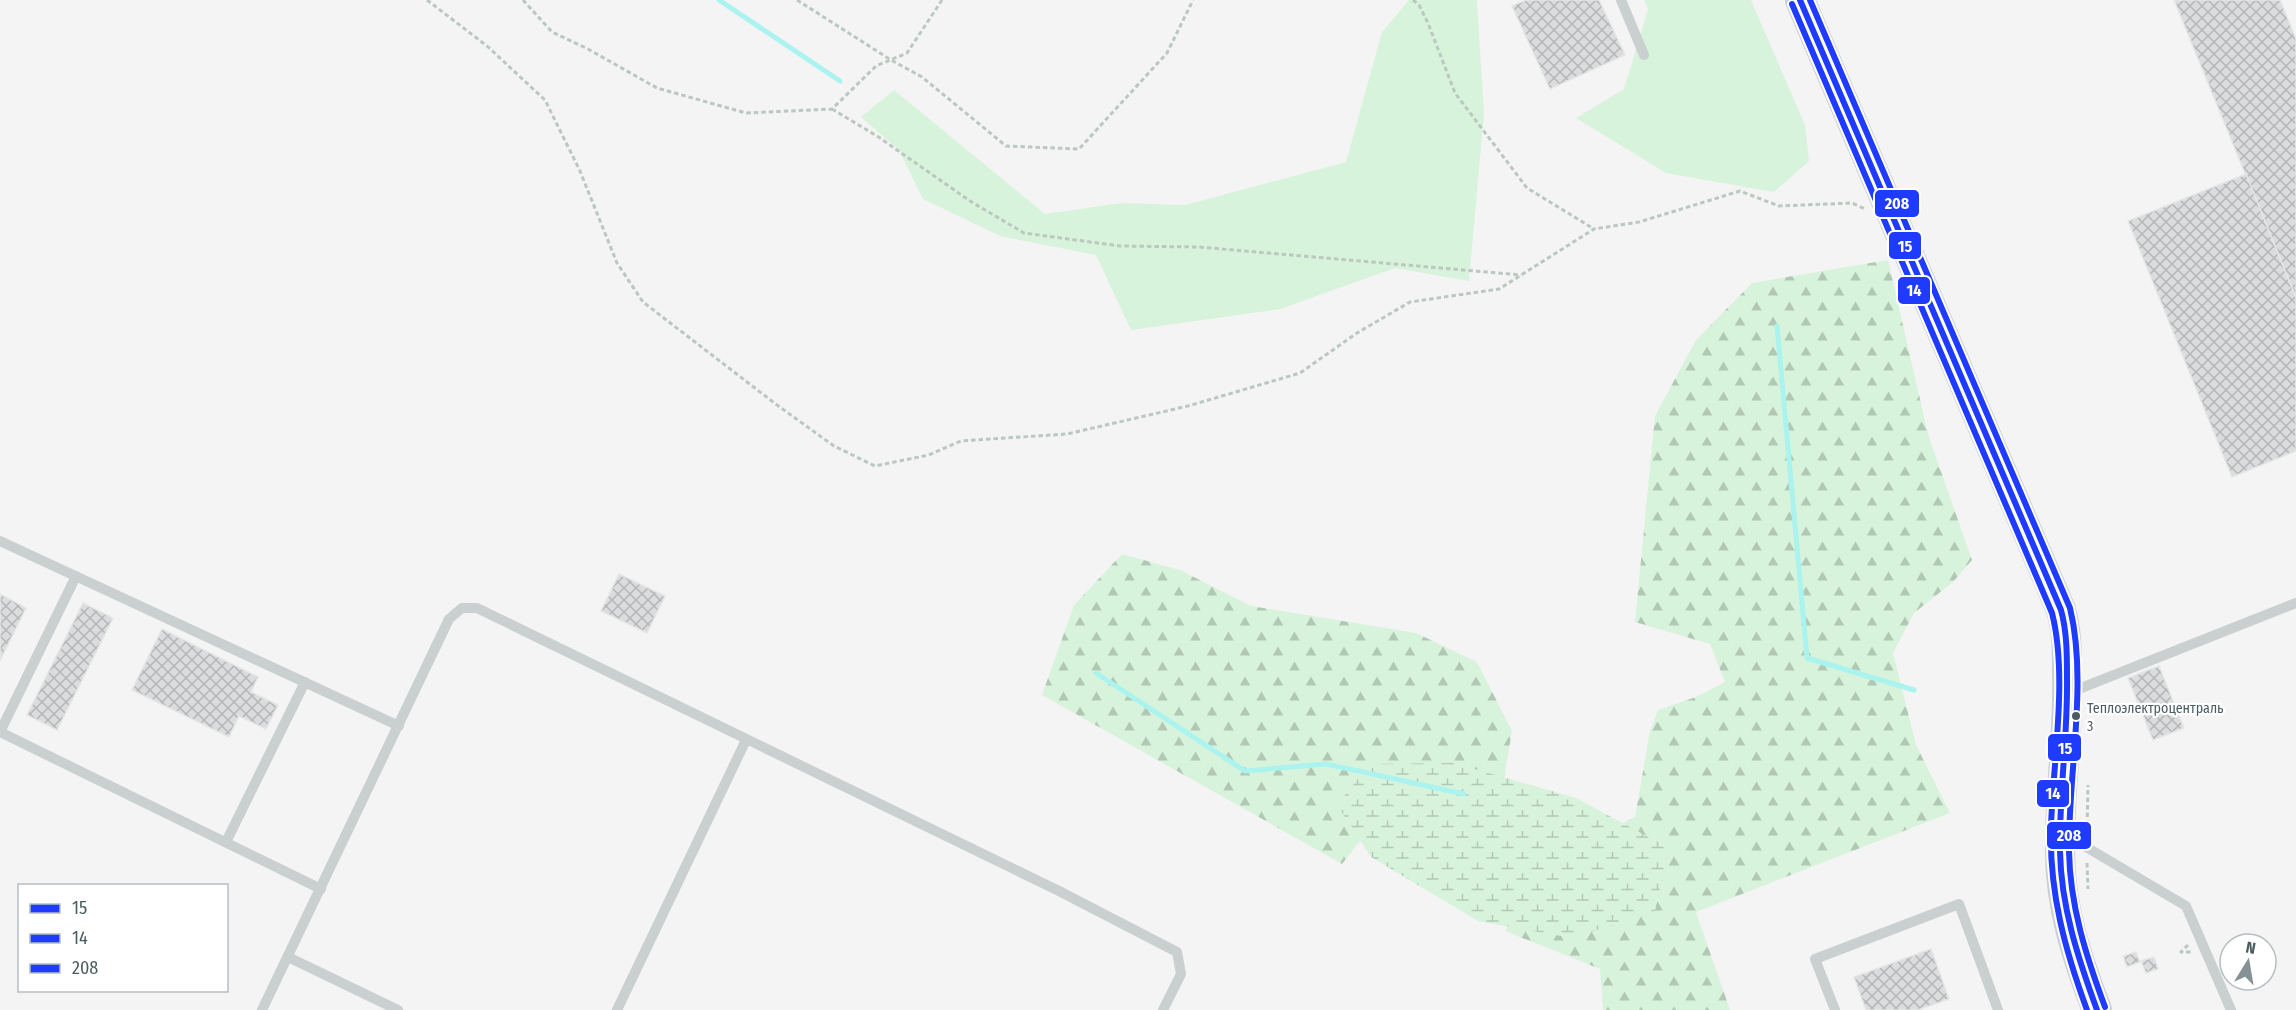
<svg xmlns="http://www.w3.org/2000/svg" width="2296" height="1010" viewBox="0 0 2296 1010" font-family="'Fira Sans Condensed',sans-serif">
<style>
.grass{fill:#d8f3db}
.forest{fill:url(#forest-firs)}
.wetland{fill:url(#wetland-marsh)}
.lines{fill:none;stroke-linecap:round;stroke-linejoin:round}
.stream{stroke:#abf3ef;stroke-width:5}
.building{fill:url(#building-cross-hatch);stroke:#e5e6e6;stroke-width:1.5}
.path{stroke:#bac8c0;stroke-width:3;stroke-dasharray:4.5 3;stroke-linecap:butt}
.lane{stroke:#cacfcf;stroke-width:10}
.secondary{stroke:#cacfd0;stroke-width:30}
.bus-1-casing{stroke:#fff;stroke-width:10}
.bus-2-casing{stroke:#fff;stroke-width:10}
.bus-3-casing{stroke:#fff;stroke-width:10}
.bus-1{stroke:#1f3bff;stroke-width:6}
.bus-2{stroke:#1f3bff;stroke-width:6}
.bus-3{stroke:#1f3bff;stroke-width:6}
.bus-dot{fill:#495c62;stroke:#fff;stroke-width:2}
.labels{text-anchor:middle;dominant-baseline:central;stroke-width:4.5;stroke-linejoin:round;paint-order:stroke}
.bus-label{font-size:14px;fill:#495c62;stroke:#fff;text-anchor:start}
.line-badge{stroke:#fff;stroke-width:2}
.badge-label{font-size:16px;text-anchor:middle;font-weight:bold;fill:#fff}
</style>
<defs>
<pattern id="forest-firs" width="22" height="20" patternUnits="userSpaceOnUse" patternTransform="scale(1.5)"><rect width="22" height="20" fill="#d8f3db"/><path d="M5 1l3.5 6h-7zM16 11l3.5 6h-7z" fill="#b1c8b5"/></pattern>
<pattern id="wetland-marsh" width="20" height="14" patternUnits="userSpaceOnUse" patternTransform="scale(1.5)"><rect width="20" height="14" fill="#d8f3db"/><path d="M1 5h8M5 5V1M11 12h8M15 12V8" fill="none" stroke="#b1c8b5"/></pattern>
<pattern id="building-cross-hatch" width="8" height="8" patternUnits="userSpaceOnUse" patternTransform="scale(1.5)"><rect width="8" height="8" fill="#dbdcdd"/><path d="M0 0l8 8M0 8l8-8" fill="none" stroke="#b4b6b7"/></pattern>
</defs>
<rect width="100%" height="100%" fill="#f4f4f4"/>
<!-- grass -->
<g class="grass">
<polygon points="1409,0 1477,0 1484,114 1469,281 1395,268 1280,309 1131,330 1096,255 1000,236 923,199 899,150 861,117 894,90 1045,214 1122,203 1185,205 1346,162 1382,32"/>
<polygon points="1644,0 1751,0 1805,125 1809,161 1774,192 1666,173 1576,118 1624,89 1648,9"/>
</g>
<!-- forest -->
<g class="forest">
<polygon points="1888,260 1928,434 1972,560 1953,582 1914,613 1893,653 1916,745 1950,813 1696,912 1730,1010 1603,1010 1600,969 1505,931 1538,876 1572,849 1635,817 1650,731 1658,710 1696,697 1725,682 1710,644 1635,622 1655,416 1696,340 1752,283"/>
<polygon points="1122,554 1180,570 1251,606 1416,633 1477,662 1512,731 1499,807 1378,818 1342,864 1042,695 1074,605"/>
</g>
<!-- wetland -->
<polygon class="wetland" points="1454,763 1576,798 1669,848 1655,911 1572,938 1478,921 1371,857 1337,805 1370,764"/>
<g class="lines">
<!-- stream -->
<g class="stream">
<polyline points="719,0 840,81"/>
<polyline points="1777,326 1807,658 1914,690"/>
<polyline points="1096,673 1245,771 1326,764 1464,794"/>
</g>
</g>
<!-- building -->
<g class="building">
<polygon points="1526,0 1599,0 1625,55 1550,89 1512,6"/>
<polygon points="2174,0 2280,0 2296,39 2296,298"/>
<polygon points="2246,174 2296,298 2296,451 2232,477 2128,221"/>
<polygon points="619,574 665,596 647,633 601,611"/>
<polygon points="0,594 26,608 0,661"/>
<polygon points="83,603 113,618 57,730 27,715"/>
<polygon points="162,629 258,677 251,692 278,705 266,729 239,716 229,737 132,690"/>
<polygon points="2159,666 2184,728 2153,740 2128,678"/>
<polygon points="1931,949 1949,999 1918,1010 1866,1010 1854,977"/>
<polygon points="2136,952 2140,962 2127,967 2123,956"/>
<polygon points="2154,957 2158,969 2146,973 2141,961"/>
</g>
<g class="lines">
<!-- path -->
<g class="path">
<polyline points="427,0 487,46 545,100 580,171 617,263 643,302 777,405 834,446 875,466 929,455 961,441 1067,434 1188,406 1300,373 1357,333 1410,302 1499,289 1594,229 1639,222 1740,191 1779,206 1852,203 1865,209"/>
<polyline points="523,0 552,32 588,49 657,88 746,113 832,109 876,66 907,53 942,0"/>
<polyline points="797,0 891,60 922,77 1006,146 1079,149 1167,53 1193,0"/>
<polyline points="1413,0 1419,5 1428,23 1455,93 1527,188 1594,229"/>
<polyline points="832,109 877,136 970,201 1024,233 1120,246 1199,247 1521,275"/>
<polyline points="2087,832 2088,785"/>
<polyline points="2087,863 2088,889"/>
<polyline points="2188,945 2181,952 2191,952"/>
</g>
<!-- lane -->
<g class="lane">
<polyline points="1621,0 1644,55"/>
<polyline points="0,541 399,726"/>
<polyline points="76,576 0,732 321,889"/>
<polyline points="2071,692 2296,603"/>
<polyline points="2064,834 2186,906 2231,1010"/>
<polyline points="226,842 305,682"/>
<polyline points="288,957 398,1010"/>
<polyline points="262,1010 449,619 462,608 477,608 1059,891 1177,952 1181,974 1163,1010"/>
<polyline points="617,1010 746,740"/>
<polyline points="1835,1010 1815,959 1959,904 1998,1010"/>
</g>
<!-- secondary -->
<path class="secondary" d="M1800,0L2061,610C2067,631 2067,652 2067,673C2069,733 2059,792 2060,851C2060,908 2077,958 2097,1010"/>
<!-- bus-1 casing -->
<g class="bus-1-casing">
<path id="bus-1" d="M1800,0L2061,610C2067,632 2067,655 2067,678C2068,736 2059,793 2060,851C2061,907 2078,958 2097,1010"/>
</g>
<!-- bus-2 casing -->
<g class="bus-2-casing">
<path id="bus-2" d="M1792,4L2052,613C2068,676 2053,761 2051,827C2049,892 2065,950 2087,1010"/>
</g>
<!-- bus-3 casing -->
<g class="bus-3-casing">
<path id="bus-3" d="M1810,0L2070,608C2088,682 2068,774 2069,851C2070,906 2086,956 2105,1007"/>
</g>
<!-- bus-1 -->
<use href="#bus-1" class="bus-1"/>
<!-- bus-2 -->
<use href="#bus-2" class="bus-2"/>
<!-- bus-3 -->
<use href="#bus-3" class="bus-3"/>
</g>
<!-- markers -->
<circle class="bus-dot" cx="2076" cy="716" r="5"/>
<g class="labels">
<!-- bus labels -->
<g class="bus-label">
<text x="2087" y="708">Теплоэлектроцентраль<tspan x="2087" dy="18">3</tspan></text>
</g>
</g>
<g class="line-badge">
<rect x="1874" y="189" width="46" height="29" rx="6" fill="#1f3bff"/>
<rect x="1888" y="231" width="34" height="29" rx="6" fill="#1f3bff"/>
<rect x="1897" y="276" width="34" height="29" rx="6" fill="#1f3bff"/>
<rect x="2047" y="733" width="35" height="29" rx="6" fill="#1f3bff"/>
<rect x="2036" y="779" width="34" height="29" rx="6" fill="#1f3bff"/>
<rect x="2046" y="821" width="46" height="29" rx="6" fill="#1f3bff"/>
</g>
<g class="badge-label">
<text x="1897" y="209">208</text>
<text x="1905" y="252">15</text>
<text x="1914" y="296">14</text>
<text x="2065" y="754">15</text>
<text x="2053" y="799">14</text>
<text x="2069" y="841">208</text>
</g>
<!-- legend -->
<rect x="18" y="884" width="210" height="108" fill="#ffffff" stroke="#b6bec0" stroke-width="1.5"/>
<rect x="30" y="904" width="30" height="9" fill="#1f3bff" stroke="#b6bec0" stroke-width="1.5"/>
<text x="72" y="914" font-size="18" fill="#495c62">15</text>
<rect x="30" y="934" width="30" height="9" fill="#1f3bff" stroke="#b6bec0" stroke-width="1.5"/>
<text x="72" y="944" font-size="18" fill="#495c62">14</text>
<rect x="30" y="964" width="30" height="9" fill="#1f3bff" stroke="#b6bec0" stroke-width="1.5"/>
<text x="72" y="974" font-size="18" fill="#495c62">208</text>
<!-- north arrow -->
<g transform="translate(2248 962) rotate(11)"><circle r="28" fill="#ffffff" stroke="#b6bec0" stroke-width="1.5"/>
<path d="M0-4.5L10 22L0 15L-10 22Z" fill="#859195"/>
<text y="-9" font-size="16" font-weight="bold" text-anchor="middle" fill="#495c62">N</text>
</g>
</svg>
